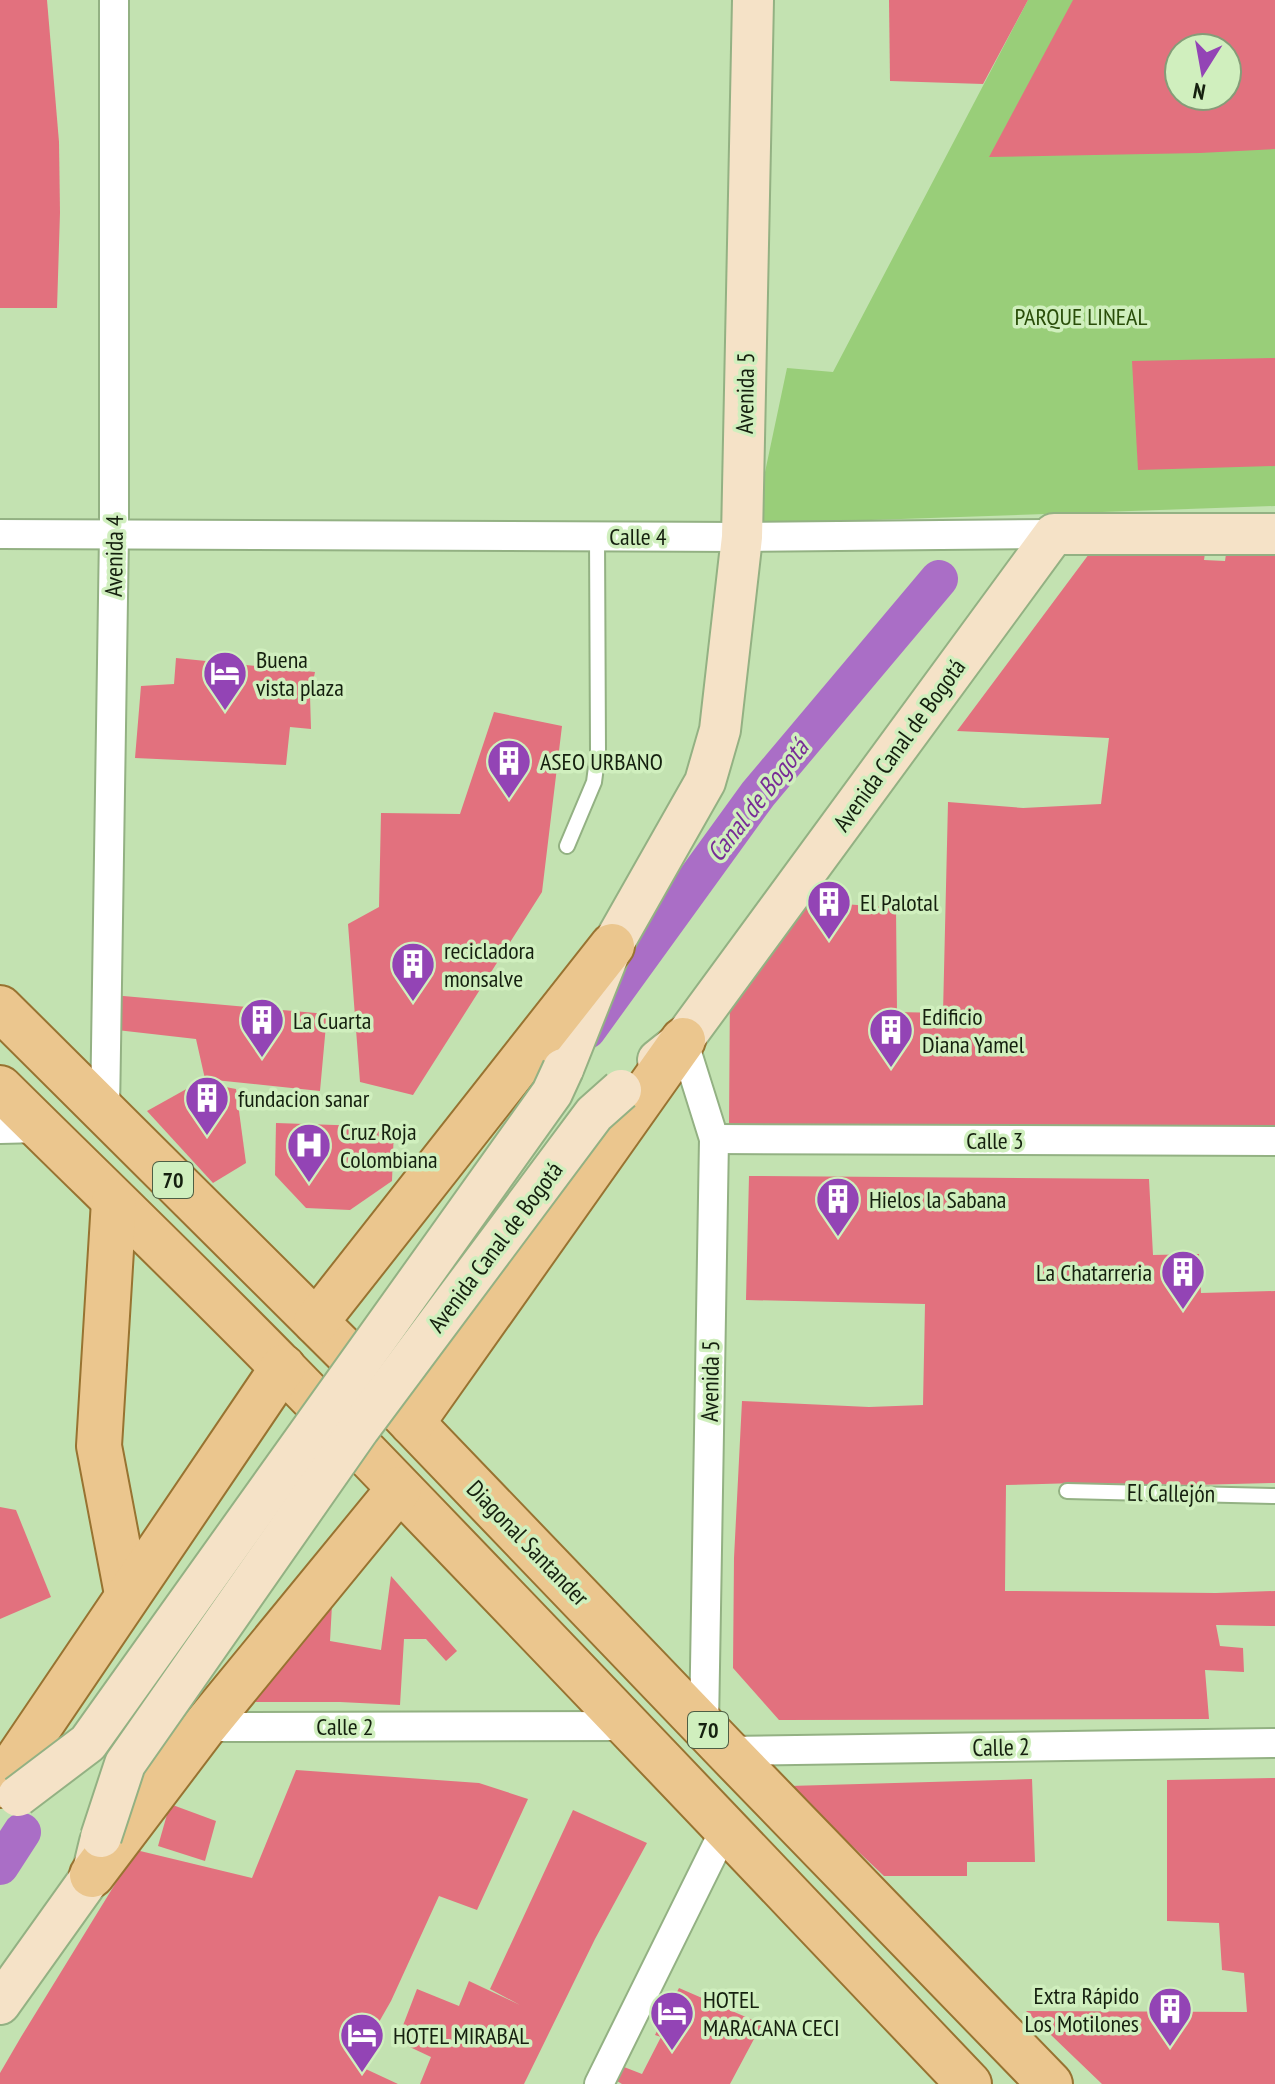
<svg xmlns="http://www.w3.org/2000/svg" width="1275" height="2084" viewBox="0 0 1275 2084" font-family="'PT Sans Narrow',sans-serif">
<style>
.green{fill:#99ce79;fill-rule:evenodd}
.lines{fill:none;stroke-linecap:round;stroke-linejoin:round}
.canal{stroke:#aa6ec6;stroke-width:38}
.building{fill:#e2717e;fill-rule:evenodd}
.service-casing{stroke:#93b183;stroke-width:18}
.minor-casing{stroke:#93b183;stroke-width:32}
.secondary-casing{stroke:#93b183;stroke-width:44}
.primary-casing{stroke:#987331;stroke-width:48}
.service{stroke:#fff;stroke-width:14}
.minor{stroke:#fff;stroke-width:28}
.secondary{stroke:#f5e2c7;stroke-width:40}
.primary{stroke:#ebc68e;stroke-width:44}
.secondary-bridge-casing{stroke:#93b183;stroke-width:44;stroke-linecap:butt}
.secondary-bridge{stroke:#f5e2c7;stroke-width:40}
.labels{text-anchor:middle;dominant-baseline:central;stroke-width:7;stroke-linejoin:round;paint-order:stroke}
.shield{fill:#d0efbe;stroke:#4d5e44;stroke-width:2}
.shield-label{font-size:22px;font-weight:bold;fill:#15200f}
.park-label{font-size:24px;fill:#2a4e0a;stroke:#d0efbe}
.street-label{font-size:24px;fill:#15200f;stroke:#d0efbe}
.poi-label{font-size:24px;fill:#15200f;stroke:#d0efbe;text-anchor:start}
.water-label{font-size:26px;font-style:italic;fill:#782d96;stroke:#d0efbe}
</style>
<rect width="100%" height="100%" fill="#c3e2b1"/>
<!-- green -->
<path class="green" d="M1028,0H1275V506L754,524L787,368L833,372ZM1179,48H1227V96H1179Z"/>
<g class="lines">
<!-- canal -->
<g class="canal">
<polyline points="587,1030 758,794 939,579"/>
<polyline points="0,1866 22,1832"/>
</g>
</g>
<!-- building -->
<g class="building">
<polygon points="0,0 47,0 59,142 60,213 57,308 0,308"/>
<polygon points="889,0 1028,0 983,84 890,81"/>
<path d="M1073,0H1275V149L1200,153L989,157ZM1179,48H1227V96H1179Z"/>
<polygon points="1275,358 1275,466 1138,470 1132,361"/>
<polygon points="1205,553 1204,560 1225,561 1226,554 1275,556 1275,1128 729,1126 730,985 792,900 896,908 897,1012 943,1013 948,802 1023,808 1101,804 1109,738 957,731 1089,554"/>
<polygon points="176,658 315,672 310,696 311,729 290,727 286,765 135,758 141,686 174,684"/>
<polygon points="494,712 562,726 542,892 413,1095 360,1082 348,924 379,907 381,813 460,814"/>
<polygon points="112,995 327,1014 320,1091 205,1079 196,1039 108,1029"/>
<polygon points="199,1082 236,1089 246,1163 213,1183 147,1111"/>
<polygon points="276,1123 394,1127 392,1181 350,1210 306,1208 275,1175"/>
<polygon points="749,1176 1149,1179 1153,1255 1199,1254 1201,1293 1275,1291 1275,1483 1193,1485 1077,1483 1006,1485 1005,1591 1216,1593 1275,1591 1275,1626 1216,1625 1220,1646 1243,1648 1244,1672 1205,1670 1209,1719 779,1720 733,1668 734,1558 742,1401 869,1407 923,1405 925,1304 746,1300"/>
<polygon points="0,1507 16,1510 51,1597 0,1619"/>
<polygon points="391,1576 457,1651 446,1661 426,1639 404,1639 400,1705 340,1702 236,1702 332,1605 330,1641 381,1650"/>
<polygon points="296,1770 479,1783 528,1799 477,1910 439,1896 391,2001 355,2064 398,2084 0,2084 0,2073 21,2037 136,1850 252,1878"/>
<polygon points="1275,1778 1275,2084 1102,2084 1026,2011 1247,2012 1244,1973 1222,1970 1219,1923 1167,1921 1167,1780"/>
<polygon points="1032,1779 1035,1862 967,1862 967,1876 884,1876 789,1786"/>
<polygon points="170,1804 216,1821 205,1861 158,1846"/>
<polygon points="573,1810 647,1843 595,1939 524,2084 420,2084 431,2057 397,2041 417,1989 459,2006 469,1981 520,2005 490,1989"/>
<polygon points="679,1988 762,2024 730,2084 622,2084 617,2081 624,2067 642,2074 661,2037 655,2035"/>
</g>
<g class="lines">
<!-- service casing -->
<g class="service-casing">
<g id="service">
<polyline points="567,846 594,782 598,752 597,536"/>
<polyline points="1067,1491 1275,1496"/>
</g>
</g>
<!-- minor casing -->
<g class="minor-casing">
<g id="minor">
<polyline points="0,534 742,537 1054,534"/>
<polyline points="683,1040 714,1139 704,1726"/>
<polyline points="105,1112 114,534 114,0"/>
<polyline points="0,1129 41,1128"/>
<polyline points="714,1139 1275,1141"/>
<polyline points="204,1727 630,1726"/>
<polyline points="727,1751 1275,1743"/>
<polyline points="599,2084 725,1829"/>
</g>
</g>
<!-- secondary casing -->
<g class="secondary-casing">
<g id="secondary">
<polyline points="658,1060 683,1040 1054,534 1275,534"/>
<polyline points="563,1069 612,946 705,782 720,730 742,537 753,0"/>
<polyline points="0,2004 92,1875 100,1842"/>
</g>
</g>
<!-- primary casing -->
<g class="primary-casing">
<g id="primary">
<polyline points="0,1008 346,1352 367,1376 727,1751 1050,2084"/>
<path d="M0,1088C94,1181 190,1273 283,1368C514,1604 741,1845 969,2084"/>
<polyline points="114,1201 99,1446 127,1594"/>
<polyline points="316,1322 612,946"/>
<polyline points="412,1423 683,1040"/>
<polyline points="0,1785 283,1367"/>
<polyline points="92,1875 204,1727 399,1489"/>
</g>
</g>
<!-- service -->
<use href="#service" class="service"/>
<!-- minor -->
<use href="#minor" class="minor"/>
<!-- secondary -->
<use href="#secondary" class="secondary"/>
<!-- primary -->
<use href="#primary" class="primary"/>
<!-- secondary-bridge casing -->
<g class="secondary-bridge-casing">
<g id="secondary-bridge">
<polyline points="18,1796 88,1743 552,1093 563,1069"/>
<polyline points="101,1837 125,1764 359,1429 594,1114 621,1090"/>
</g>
</g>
<!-- secondary-bridge -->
<use href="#secondary-bridge" class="secondary-bridge"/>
</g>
<!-- icons -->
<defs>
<g id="hotel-pin" transform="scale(2.3)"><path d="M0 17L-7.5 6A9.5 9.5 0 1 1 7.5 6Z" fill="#9344b5" stroke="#d0efbe"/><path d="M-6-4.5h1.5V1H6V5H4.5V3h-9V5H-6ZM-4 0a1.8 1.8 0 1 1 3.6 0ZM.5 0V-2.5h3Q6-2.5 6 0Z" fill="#fff"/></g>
<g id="building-pin" transform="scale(2.3)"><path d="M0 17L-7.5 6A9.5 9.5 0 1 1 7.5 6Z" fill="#9344b5" stroke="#d0efbe"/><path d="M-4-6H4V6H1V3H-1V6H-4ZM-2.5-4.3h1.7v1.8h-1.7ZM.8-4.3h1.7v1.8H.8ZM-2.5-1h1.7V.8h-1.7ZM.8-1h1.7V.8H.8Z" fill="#fff"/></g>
<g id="hospital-pin" transform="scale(2.3)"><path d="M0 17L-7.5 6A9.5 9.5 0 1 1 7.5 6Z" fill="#9344b5" stroke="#d0efbe"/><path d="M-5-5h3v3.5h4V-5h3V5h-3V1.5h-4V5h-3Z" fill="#fff"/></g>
</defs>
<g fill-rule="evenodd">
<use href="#hotel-pin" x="225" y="673"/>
<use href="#building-pin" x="509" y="761"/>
<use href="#building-pin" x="829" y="902"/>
<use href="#building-pin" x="413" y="964"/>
<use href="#building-pin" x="262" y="1020"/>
<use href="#building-pin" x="891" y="1030"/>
<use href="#building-pin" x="207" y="1098"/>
<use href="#hospital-pin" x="309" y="1145"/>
<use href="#building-pin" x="838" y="1199"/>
<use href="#building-pin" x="1183" y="1272"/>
<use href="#building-pin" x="1170" y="2009"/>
<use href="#hotel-pin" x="672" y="2013"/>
<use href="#hotel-pin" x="362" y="2035"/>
</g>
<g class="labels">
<!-- shield labels -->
<g class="shield">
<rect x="153" y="1162" width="40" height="36" rx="6"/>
<rect x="688" y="1712" width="40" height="36" rx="6"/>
</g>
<g class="shield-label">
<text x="173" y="1180">70</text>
<text x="708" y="1730">70</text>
</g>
<!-- park labels -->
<g class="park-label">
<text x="1081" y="316">PARQUE LINEAL</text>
</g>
<!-- street labels -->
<g class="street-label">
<text transform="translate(745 393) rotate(-89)">Avenida 5</text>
<text x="638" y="536">Calle 4</text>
<text transform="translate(114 556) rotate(-89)">Avenida 4</text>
<text transform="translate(899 745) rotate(-54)">Avenida Canal de Bogotá</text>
<text x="995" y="1140">Calle 3</text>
<text transform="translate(495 1247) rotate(-53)">Avenida Canal de Bogotá</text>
<text transform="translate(710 1381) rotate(-89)">Avenida 5</text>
<text transform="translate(1171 1493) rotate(1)">El Callejón</text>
<text transform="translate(528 1543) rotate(46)">Diagonal Santander</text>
<text x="345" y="1726">Calle 2</text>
<text transform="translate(1001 1747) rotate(-1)">Calle 2</text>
</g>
<!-- poi labels -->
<g class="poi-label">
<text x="256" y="659">Buena<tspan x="256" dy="28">vista plaza</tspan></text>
<text x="540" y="761">ASEO URBANO</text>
<text x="860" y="902">El Palotal</text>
<text x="444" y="950">recicladora<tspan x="444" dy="28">monsalve</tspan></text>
<text x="922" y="1016">Edificio<tspan x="922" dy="28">Diana Yamel</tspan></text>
<text x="293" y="1020">La Cuarta</text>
<text x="238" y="1098">fundacion sanar</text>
<text x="340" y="1131">Cruz Roja<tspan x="340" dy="28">Colombiana</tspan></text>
<text x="869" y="1199">Hielos la Sabana</text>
<text x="1152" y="1272" text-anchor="end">La Chatarreria</text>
<text x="1139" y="1995" text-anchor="end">Extra Rápido<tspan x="1139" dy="28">Los Motilones</tspan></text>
<text x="703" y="1999">HOTEL<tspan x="703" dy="28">MARACANA CECI</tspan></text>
<text x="393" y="2035">HOTEL MIRABAL</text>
</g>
<!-- water labels -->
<g class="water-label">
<text transform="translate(757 800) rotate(-52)">Canal de Bogotá</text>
</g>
</g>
<!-- north arrow -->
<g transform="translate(1203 72) rotate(191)"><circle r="38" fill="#d0efbe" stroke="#859c78" stroke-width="2"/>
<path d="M0-6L14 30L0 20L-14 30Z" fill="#9344b5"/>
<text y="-12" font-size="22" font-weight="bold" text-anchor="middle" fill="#15200f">N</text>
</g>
</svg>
